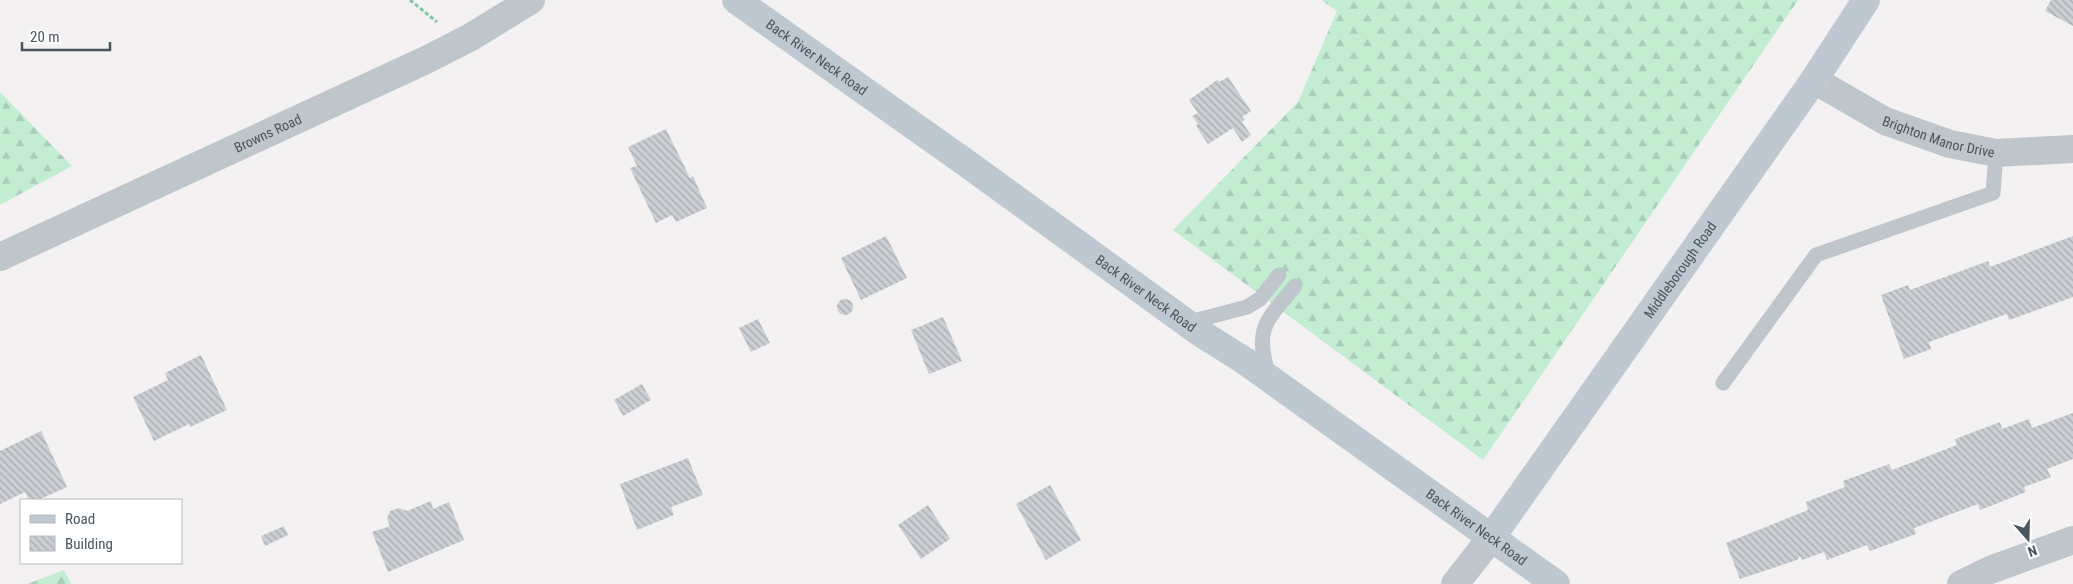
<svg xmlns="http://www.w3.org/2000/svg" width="2073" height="584" viewBox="0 0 2073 584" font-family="'Roboto Condensed',sans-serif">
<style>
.forest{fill:url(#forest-firs)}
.building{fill:url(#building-back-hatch)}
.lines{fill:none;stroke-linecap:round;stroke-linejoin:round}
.path{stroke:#7dc99f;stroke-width:3;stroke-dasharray:4 2.5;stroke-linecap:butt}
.lane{stroke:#bec6cc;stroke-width:15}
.street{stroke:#bec6cc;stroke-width:28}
.secondary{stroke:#bec8d1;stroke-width:28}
.labels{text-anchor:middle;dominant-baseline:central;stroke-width:5;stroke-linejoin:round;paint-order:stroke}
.street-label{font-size:14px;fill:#4a555d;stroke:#fff}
</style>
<defs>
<pattern id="forest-firs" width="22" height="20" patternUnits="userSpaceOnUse" patternTransform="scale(1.25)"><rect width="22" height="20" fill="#c3edd1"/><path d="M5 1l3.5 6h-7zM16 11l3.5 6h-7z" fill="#a9cdb6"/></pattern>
<pattern id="building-back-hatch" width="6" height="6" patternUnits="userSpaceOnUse" patternTransform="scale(1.25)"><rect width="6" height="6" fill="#cbced3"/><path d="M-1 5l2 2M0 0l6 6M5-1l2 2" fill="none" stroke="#a7aaae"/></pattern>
</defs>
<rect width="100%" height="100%" fill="#f3f1f1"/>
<!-- forest -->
<g class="forest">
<polygon points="1321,0 1798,0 1483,460 1173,230 1298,102 1337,11"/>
<polygon points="0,92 72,166 0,205"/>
<polygon points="64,570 71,584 27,584"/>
</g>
<!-- building -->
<g class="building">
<polygon points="2051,0 2073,0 2073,26 2045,11"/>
<polygon points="1228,77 1251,111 1242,117 1245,120 1242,122 1251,135 1242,142 1233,128 1208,144 1196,126 1198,124 1192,116 1198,113 1189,100 1217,80 1219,82"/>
<polygon points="666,129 690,178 693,176 707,208 676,222 672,215 656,223 630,168 637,166 628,147"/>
<polygon points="886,236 907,278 861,300 841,258"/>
<polygon points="2073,236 2073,297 2009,320 2007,314 1929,342 1931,349 1904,359 1881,295 1908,285 1910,290 1988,261 1990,267"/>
<circle cx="845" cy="307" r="8"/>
<polygon points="943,317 962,361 929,374 911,330"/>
<polygon points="758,319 770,343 751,352 739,328"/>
<polygon points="201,355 227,410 190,427 189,424 154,441 133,397 168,380 165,373"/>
<polygon points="642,384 651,400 623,416 614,400"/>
<polygon points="2073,413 2073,459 2047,469 2051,477 2024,487 2026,492 1980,510 1978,504 1914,528 1916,534 1870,551 1867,545 1827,560 1824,552 1802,560 1800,556 1797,560 1740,579 1726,543 1808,510 1806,502 1845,487 1843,481 1889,464 1892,470 1957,445 1955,439 2000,422 2002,429 2029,419 2032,428"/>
<polygon points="41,431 67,487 38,500 29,500 25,492 0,504 0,451"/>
<polygon points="688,458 703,495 671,507 674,515 637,530 620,484"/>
<polygon points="1050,485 1081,540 1046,560 1016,504"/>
<polygon points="431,501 433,509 449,502 464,540 388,572 372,532 390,526 387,519 390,511 399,508 407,511"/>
<polygon points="928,505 950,539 921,559 898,525"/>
<polygon points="284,526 288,535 265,546 261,536"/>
</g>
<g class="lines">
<!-- path -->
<polyline class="path" points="410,0 437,22"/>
<!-- lane -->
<g class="lane">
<polyline points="1186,323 1247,307 1260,299 1279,275"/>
<path d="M1269,376C1254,329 1265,322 1295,286"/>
<polyline points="1723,383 1816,255 1993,193 1996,153"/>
</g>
<!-- street -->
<g class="street">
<path id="s1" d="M1814,80L1885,121L1950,144L1996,153L2073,149"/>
<path id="s2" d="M0,257L426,60L471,37L531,0"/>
<polyline points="1455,584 1491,538"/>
<polyline points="1961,584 1990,570 2073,540"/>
</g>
<!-- secondary -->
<g class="secondary">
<path id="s3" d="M736,0L969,165L1199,332L1245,361L1556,584"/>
<path id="s4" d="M1491,538L1814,80L1866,0"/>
</g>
</g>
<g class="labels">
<!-- street labels -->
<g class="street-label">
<text stroke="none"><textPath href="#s3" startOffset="99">Back River Neck Road</textPath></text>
<text stroke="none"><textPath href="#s2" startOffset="295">Browns Road</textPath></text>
<text stroke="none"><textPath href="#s1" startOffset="138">Brighton Manor Drive</textPath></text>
<text stroke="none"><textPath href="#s4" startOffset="328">Middleborough Road</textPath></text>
<text stroke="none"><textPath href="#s3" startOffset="504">Back River Neck Road</textPath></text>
<text stroke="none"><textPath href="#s3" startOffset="909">Back River Neck Road</textPath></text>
</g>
</g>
<!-- legend -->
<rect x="20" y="499" width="162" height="65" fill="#ffffff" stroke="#b7bbbe"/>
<rect x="30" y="515" width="25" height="8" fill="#bec8d1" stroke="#b7bbbe"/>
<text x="65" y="524" font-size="15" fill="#4a555d">Road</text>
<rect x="30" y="536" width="25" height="15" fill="url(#building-back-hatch)" stroke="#b7bbbe"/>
<text x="65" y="549" font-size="15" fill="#4a555d">Building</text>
<!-- north arrow -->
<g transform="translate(2028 539) rotate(160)" stroke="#ffffff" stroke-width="4" paint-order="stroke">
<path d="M0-4L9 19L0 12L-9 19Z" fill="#4a555d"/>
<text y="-8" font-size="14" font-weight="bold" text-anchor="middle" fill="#4a555d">N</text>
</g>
<!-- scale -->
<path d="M22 42v8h88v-8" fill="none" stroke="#4a555d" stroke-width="2.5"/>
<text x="30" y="42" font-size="15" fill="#4a555d" stroke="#ffffff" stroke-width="4" paint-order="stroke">20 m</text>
</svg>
